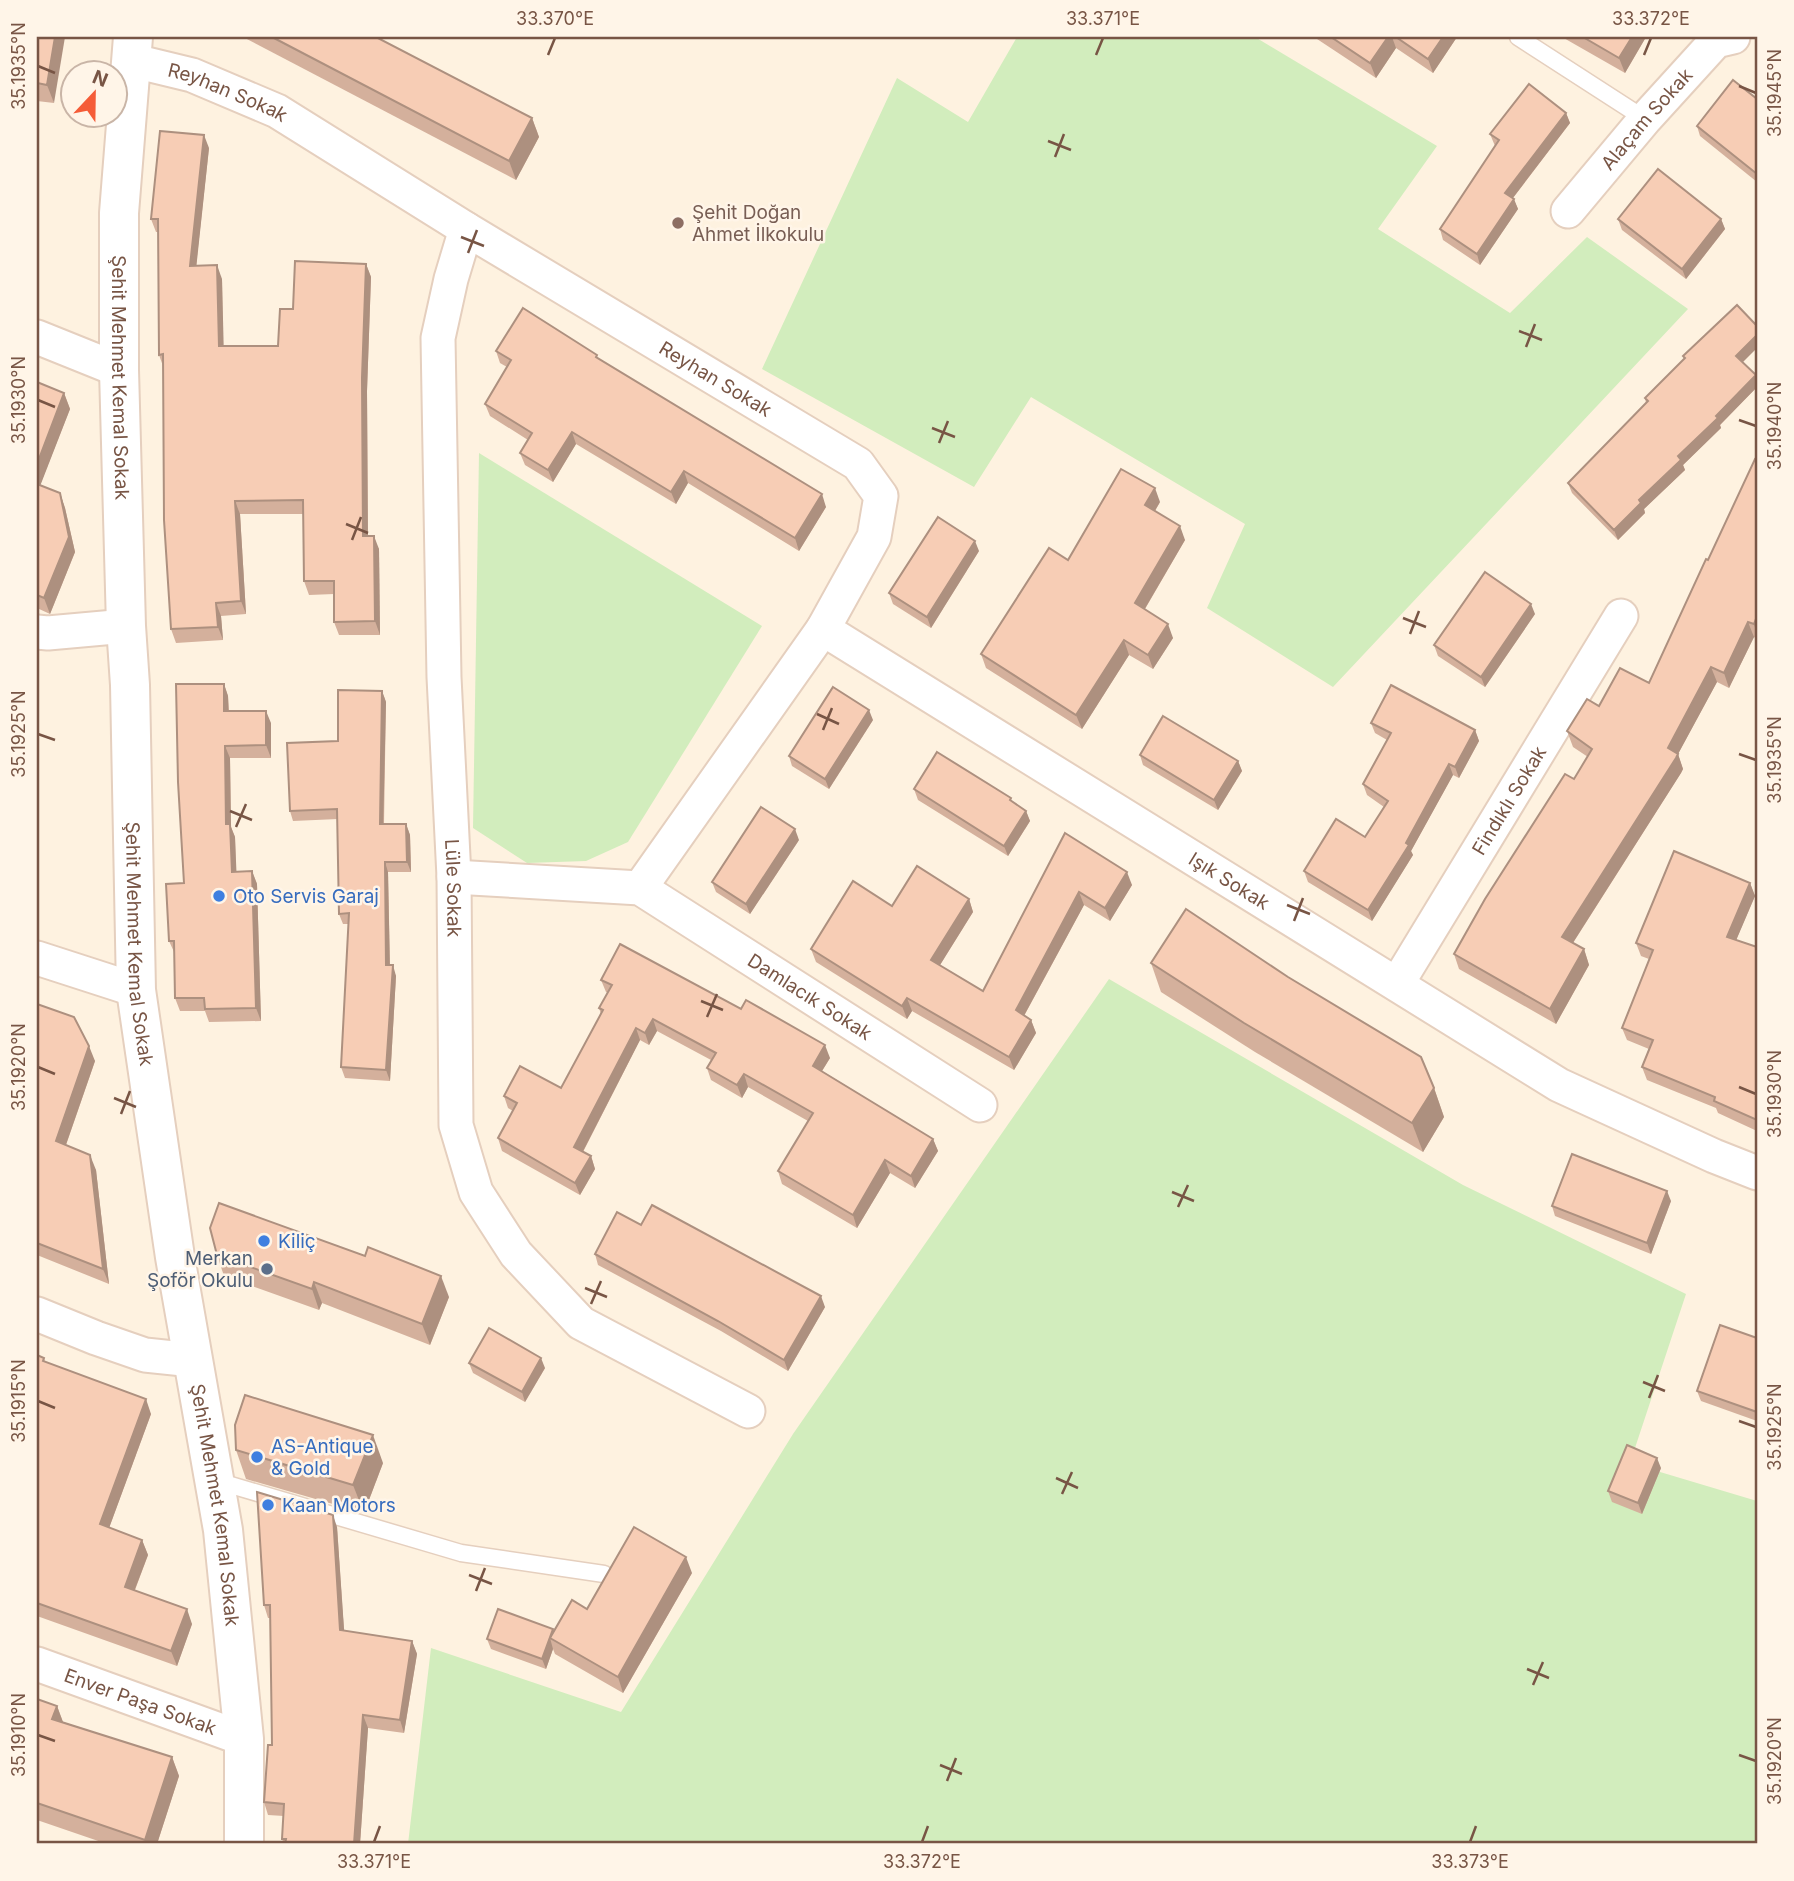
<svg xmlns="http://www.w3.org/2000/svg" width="1794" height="1881" viewBox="0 0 1794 1881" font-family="Inter,sans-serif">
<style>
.green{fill:#d2edbd}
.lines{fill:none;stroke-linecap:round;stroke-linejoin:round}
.service-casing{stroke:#e5cfbe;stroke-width:19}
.minor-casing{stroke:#e5cfbe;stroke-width:37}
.tertiary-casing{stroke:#e5cfbe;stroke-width:42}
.service{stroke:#fff;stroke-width:16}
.minor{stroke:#fff;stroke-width:33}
.tertiary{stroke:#fff;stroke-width:38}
.wall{fill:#d4b09c}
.shaded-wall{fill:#ad907f}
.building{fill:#f7cdb5;stroke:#ad907f;stroke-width:2}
.ticks{fill:none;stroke:#785545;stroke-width:2.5}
.education-dot{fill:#8d6e63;stroke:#fff5e8;stroke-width:2.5}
.shop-dot{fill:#3f7fe0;stroke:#fff5e8;stroke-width:2.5}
.service-dot{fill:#5c6f8a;stroke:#fff5e8;stroke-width:2.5}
.labels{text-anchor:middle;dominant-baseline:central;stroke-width:5;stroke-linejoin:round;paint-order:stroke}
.street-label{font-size:19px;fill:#785545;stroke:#fff5e8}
.education-label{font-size:19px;fill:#785e54;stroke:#fff5e8;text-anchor:start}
.shop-label{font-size:19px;fill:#366cbe;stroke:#fff5e8;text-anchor:start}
.service-label{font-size:19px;fill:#4e5e75;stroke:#fff5e8;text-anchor:end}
.neatline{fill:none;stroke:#785545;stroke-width:2.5}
.ticks-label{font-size:18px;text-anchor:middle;fill:#785545}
</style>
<rect width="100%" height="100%" fill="#fef2e0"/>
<!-- green -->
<g class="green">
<polygon points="1017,37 1255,37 1437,146 1378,229 1510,313 1587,237 1688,309 1333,687 1207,608 1245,524 1031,397 974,487 762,369 897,78 968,122"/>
<polygon points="479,453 762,626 628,842 586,861 527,863 473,828"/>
<polygon points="1109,979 1463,1185 1686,1294 1630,1463 1757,1501 1757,1832 1755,1844 408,1844 431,1648 621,1712 793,1434"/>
</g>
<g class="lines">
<!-- service casing -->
<g class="service-casing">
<g id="service">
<polyline points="1518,37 1645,119"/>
<polyline points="217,1481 461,1553 604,1574"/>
</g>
</g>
<!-- minor casing -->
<g class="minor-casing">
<g id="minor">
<path id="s1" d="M130,60L192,75L277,111L466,229L858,464L881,496L874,537L823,629L640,888"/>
<path id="s2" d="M1568,211L1645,119L1716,41L1733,37"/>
<path id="s3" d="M466,229L451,279L438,338L444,677L454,877L456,1125L476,1192L516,1254L581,1323L748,1411"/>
<polyline points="37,337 119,370"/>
<path id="s4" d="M823,629L1559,1085L1714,1156L1757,1173"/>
<polyline points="37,632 48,633 126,626"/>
<path id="s5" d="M454,877L640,888L980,1105"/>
<polyline points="37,958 136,990"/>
<path id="s6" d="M1397,984L1621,616"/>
<polyline points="37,1314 96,1338 145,1355 193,1360"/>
<path id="s7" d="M37,1664L244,1739"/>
</g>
</g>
<!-- tertiary casing -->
<g class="tertiary-casing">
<g id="tertiary">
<path id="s8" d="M133,37L119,213V370L126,626L130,685L136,990L175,1257L223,1530L244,1739V1844"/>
</g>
</g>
<!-- service -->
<use href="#service" class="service"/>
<!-- minor -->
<use href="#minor" class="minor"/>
<!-- tertiary -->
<use href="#tertiary" class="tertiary"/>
</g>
<!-- wall -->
<g class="wall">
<polygon points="37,37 54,103 37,101"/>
<polygon points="243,37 376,37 532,118 539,137 516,180"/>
<polygon points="1314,37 1457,37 1433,73 1396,48 1376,78"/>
<polygon points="1562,37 1646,37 1625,73"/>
<polygon points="1757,99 1757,182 1700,136 1697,126"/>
<polygon points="1566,113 1570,123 1513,198 1518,209 1480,265 1443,240 1440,229 1495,146 1490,134"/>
<polygon points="209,148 196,266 222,279 223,346 278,346 293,309 366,264 371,277 367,391 368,536 379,549 380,635 339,635 334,622 334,594 309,595 304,581 303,514 240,514 246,614 221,616 223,640 176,643 171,629 163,366 159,355 158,232 156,232 151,219"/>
<polygon points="1618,219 1721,219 1725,229 1686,279 1622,230"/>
<polygon points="496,351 598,359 826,507 799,551 688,483 676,504 576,444 553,482 525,465 520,453 528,440 490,416 485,404 507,367 500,363"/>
<polygon points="1683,356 1743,362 1757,380 1757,387 1720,425 1721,428 1683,465 1685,470 1644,509 1645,513 1618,540 1572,493 1568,483 1646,403 1645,398 1684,359"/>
<polygon points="37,382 64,393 70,409 40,485 60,493 65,508 75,552 50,614 37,608"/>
<polygon points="1757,460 1757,639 1754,637 1729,688 1717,682 1678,754 1683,769 1681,773 1573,943 1584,949 1589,965 1556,1024 1459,969 1454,954 1574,779 1588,757 1573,747 1567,731 1599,706 1649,683"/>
<polygon points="1160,502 1155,511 1185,540 1145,609 1173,638 1153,669 1129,655 1082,729 986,668 981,654 1068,560"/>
<polygon points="979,551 931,628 893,604 889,593"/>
<polygon points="1535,614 1485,687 1438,656 1434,645"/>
<polygon points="224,684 228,696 229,711 271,723 271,758 230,758 231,827 235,837 236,872 252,871 257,884 261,1021 209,1022 205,1011 180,1011 175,998 175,954 169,941 184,883"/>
<polygon points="382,691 386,702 384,824 406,824 410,835 411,872 388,872 390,965 396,976 390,1081 345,1078 341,1067 349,924 343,924 339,914 338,819 293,821 290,811 338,741"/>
<polygon points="873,720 829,789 792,766 789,756"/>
<polygon points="1371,723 1475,730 1479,741 1459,778 1453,775 1411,851 1413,855 1372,921 1308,882 1304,871 1365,837 1384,807 1367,795 1363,784 1387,740 1375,733"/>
<polygon points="1140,755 1238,761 1242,771 1218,810 1143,765"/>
<polygon points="914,789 1026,811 1030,821 1008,856 918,800"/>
<polygon points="1065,833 1132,885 1110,921 1084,905 1024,1016 1031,1020 1036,1033 1014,1070 912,1011 907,1019 816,962 811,949 892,906 969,899 973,912 940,965 983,991"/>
<polygon points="799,840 750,914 716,892 712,882"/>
<polygon points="1750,883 1755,896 1736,940 1757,947 1757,1131 1718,1113 1716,1108 1647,1080 1642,1067 1649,1049 1627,1040 1622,1028 1649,959 1641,956 1636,943"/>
<polygon points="1151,963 1434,1088 1444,1117 1423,1152 1255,1052 1161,992"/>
<polygon points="601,980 830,1058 822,1071 933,1139 938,1151 915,1188 890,1173 857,1228 782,1184 778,1171 808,1121 748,1087 742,1098 711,1080 707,1068 711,1060 657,1031 649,1045 640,1040 583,1152 591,1156 595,1169 580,1195 502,1151 498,1138 513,1111 508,1108 504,1096 561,1088 601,1014 599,1008 608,993 606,992"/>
<polygon points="37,1004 95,1061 66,1145 96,1170 109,1284 37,1255"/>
<polygon points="1671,1201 1651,1254 1555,1216 1552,1206"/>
<polygon points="641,1225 825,1307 788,1371 721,1331 598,1265 595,1254"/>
<polygon points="217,1255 449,1297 430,1345 322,1303 319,1310 224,1276"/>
<polygon points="1757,1338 1757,1421 1701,1401 1697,1391"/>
<polygon points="37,1355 44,1358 45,1362 151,1414 109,1528 142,1540 148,1555 135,1590 192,1624 177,1666 37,1616"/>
<polygon points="469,1363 545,1368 525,1402 473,1373"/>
<polygon points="236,1450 383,1463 364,1513 246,1479"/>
<polygon points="1661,1468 1642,1514 1612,1502 1608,1491"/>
<polygon points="337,1527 344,1631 412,1641 417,1654 404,1733 368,1728 360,1844 284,1844 282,1839 284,1816 268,1815 264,1802 272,1745 270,1618 268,1618 264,1605"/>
<polygon points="692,1573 623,1693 555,1654 553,1649 546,1669 491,1649 487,1639 554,1631 587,1609"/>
<polygon points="37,1699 57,1706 63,1722 172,1757 179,1776 157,1844 107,1844 37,1820"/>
</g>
<!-- shaded-wall -->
<g class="shaded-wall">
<polygon points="55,37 65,37 54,103 47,85"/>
<polygon points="1388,37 1392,37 1396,48 1376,78 1370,63"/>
<polygon points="1443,37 1457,37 1433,73 1428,59"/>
<polygon points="1632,37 1646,37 1625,73 1619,58"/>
<polygon points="1566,113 1570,123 1509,203 1505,193"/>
<polygon points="532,118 539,137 516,180 509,161"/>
<polygon points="204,135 209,148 195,279 190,266"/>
<polygon points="1514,199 1518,209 1480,265 1477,254"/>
<polygon points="1721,219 1725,229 1686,279 1682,269"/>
<polygon points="366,264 371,277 367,391 368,550 363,536 362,378"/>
<polygon points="217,265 222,279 224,359 219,346"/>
<polygon points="1757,335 1757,348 1739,366 1736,356"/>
<polygon points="1756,375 1757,380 1757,387 1720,425 1721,428 1683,465 1685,470 1644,509 1645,513 1618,540 1614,530 1678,456"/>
<polygon points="64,393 70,409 37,494 37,464"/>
<polygon points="572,432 576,444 553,482 548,470"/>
<polygon points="684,471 688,483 676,504 671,492"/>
<polygon points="1155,488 1160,502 1150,519 1145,505"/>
<polygon points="60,493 65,508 75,552 50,614 44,598"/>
<polygon points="822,494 826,507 799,551 795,538"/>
<polygon points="235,501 240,514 246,614 241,601"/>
<polygon points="1180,526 1185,540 1140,617 1135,603"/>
<polygon points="374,536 379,549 380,635 375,621"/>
<polygon points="975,541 979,551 931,628 927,617"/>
<polygon points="216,603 221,616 223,640 218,627"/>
<polygon points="1531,604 1535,614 1485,687 1481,677"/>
<polygon points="1757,616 1757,635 1754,624"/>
<polygon points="1748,622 1754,637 1729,688 1724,673"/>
<polygon points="1168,624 1173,638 1153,669 1148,655"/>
<polygon points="1124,640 1129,655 1082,729 1076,715"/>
<polygon points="1711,667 1717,682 1678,754 1683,769 1681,773 1567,952 1562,937 1668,748"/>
<polygon points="224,684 228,696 229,724 224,711"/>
<polygon points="382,691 386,702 383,835 380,824"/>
<polygon points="869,710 873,720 829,789 825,779"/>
<polygon points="266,711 271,723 271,758 266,745"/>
<polygon points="1475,730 1479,741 1459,778 1455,767"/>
<polygon points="225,746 230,758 231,827 235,837 237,885 232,872 226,824"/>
<polygon points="1238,761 1242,771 1218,810 1214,800"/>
<polygon points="1449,764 1453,775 1411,851 1413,855 1372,921 1368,910"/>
<polygon points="1026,811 1030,821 1008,856 1004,846"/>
<polygon points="406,824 410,835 411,872 407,862"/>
<polygon points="795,829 799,840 750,914 746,904"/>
<polygon points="385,862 388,872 390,975 386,965"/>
<polygon points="252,871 257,884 261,1021 256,1008"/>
<polygon points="1127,872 1132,885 1110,921 1105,908"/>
<polygon points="1750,883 1755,896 1732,950 1727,937"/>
<polygon points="1079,892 1084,905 1020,1023 1016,1010"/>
<polygon points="969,899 973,912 935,973 931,960"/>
<polygon points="1584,949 1589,965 1556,1024 1550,1009"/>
<polygon points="393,965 396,976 390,1081 386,1070"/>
<polygon points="907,998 912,1011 907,1019 902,1006"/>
<polygon points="653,1019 657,1031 649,1045 645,1033"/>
<polygon points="1031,1020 1036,1033 1014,1070 1009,1057"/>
<polygon points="636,1028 640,1040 579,1159 574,1147"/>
<polygon points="825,1045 830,1058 817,1079 813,1066"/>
<polygon points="89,1046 95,1061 62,1156 56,1141"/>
<polygon points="744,1074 748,1087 742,1098 737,1085"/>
<polygon points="1434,1088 1444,1117 1423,1152 1412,1123"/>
<polygon points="933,1139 938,1151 915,1188 911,1176"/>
<polygon points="90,1155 96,1170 109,1284 103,1269"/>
<polygon points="591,1156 595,1169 580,1195 575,1183"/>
<polygon points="885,1160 890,1173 857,1228 853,1215"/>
<polygon points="1667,1191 1671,1201 1651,1254 1647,1243"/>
<polygon points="441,1276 449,1297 430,1345 422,1324"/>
<polygon points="314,1282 322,1303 319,1310 312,1289"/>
<polygon points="821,1296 825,1307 788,1371 784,1360"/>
<polygon points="541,1358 545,1368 525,1402 522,1392"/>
<polygon points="146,1399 151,1414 105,1539 100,1524"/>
<polygon points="373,1435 383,1463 364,1513 353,1485"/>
<polygon points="1657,1458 1661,1468 1642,1514 1638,1503"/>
<polygon points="333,1515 337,1527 345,1643 340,1630"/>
<polygon points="142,1540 148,1555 130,1602 125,1587"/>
<polygon points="686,1557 692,1573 623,1693 618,1677"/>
<polygon points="187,1609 192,1624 177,1666 171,1651"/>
<polygon points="553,1629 557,1639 550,1638 553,1649 546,1669 542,1659"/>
<polygon points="412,1641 417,1654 404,1733 400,1720"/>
<polygon points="57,1706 64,1725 52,1719"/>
<polygon points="363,1715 368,1728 360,1844 354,1844"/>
<polygon points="172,1757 179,1776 157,1844 147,1844 145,1840"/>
</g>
<!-- building -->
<g class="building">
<polygon points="37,37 55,37 47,85 37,83"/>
<polygon points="272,37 376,37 532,118 509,161"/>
<polygon points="1331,37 1388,37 1370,63"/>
<polygon points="1396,37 1443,37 1428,59"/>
<polygon points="1583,37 1632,37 1619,58"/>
<polygon points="1733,80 1757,99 1757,174 1697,126"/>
<polygon points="1529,84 1566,113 1505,193 1514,199 1477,254 1440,229 1499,140 1490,134"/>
<polygon points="160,131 204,135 190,266 217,265 219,346 278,346 280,309 293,309 295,261 366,264 362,378 363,536 374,536 375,621 334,622 334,581 304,581 303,500 235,501 241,601 216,603 218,627 171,629 164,520 163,354 159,355 158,219 151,219"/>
<polygon points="1658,169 1721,219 1682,269 1618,219"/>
<polygon points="1737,305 1757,326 1757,335 1736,356 1756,375 1716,416 1718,418 1678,456 1681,460 1639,500 1641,503 1614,530 1568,483 1648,401 1645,398 1685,358 1683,356"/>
<polygon points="523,308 597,355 596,357 822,494 795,538 684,471 671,492 572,432 548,470 520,453 532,433 485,404 511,360 496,351"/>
<polygon points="37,382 64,393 37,464"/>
<polygon points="1755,459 1757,460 1757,616 1754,624 1748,622 1724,673 1711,667 1668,748 1678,754 1676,758 1562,937 1584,949 1550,1009 1454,954 1485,899 1565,774 1574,779 1592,749 1567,731 1587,699 1599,706 1620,668 1649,683 1706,559 1708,560"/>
<polygon points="1121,469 1155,488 1145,505 1180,526 1135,603 1168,624 1148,655 1124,640 1076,715 981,654 1049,548 1068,560"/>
<polygon points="37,484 60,493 69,537 44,598 37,595"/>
<polygon points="938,517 975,541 927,617 889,593"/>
<polygon points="1485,572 1531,604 1481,677 1434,645"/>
<polygon points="176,684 224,684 224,711 266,711 266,745 225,746 226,824 230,824 232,872 252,871 256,1008 205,1009 204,998 175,998 174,941 169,941 166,884 184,883 178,782"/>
<polygon points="1391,685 1475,730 1455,767 1449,764 1406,843 1409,845 1368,910 1304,871 1336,819 1365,837 1388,801 1363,784 1391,733 1371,723"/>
<polygon points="833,687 869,710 825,779 789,756"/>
<polygon points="338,690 382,691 380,824 406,824 407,862 385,862 386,965 393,965 386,1070 341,1067 349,913 339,914 337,809 290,811 287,743 338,741"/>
<polygon points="1163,716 1238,761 1214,800 1140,755"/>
<polygon points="937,752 1011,798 1010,800 1026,811 1004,846 914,789"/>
<polygon points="761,807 795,829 746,904 712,882"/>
<polygon points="1065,833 1127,872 1105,908 1079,892 1016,1010 1031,1020 1009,1057 907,998 902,1006 811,949 853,881 892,906 917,866 969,899 931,960 983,991"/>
<polygon points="1674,851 1750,883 1727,937 1757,947 1757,1120 1714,1101 1715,1097 1642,1067 1653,1040 1622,1028 1653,950 1636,943"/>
<polygon points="1186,909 1288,977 1421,1057 1434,1088 1412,1123 1244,1023 1151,963"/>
<polygon points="620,944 741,1009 746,1000 825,1045 813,1066 933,1139 911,1176 885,1160 853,1215 778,1171 813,1113 744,1074 737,1085 707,1068 716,1053 653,1019 645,1033 636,1028 574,1147 591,1156 575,1183 498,1138 517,1103 504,1096 520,1066 561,1088 603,1010 599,1008 612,985 601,980"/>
<polygon points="37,1004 74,1017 89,1046 56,1141 90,1155 103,1269 37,1243"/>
<polygon points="1572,1154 1667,1191 1647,1243 1552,1206"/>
<polygon points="219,1203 365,1256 368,1247 441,1276 422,1324 314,1282 312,1289 217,1255 210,1228"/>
<polygon points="652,1205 821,1296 784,1360 718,1321 595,1254 617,1212 641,1225"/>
<polygon points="1720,1325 1757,1338 1757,1412 1697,1391"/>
<polygon points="489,1328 541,1358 522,1392 469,1363"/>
<polygon points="37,1355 44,1358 43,1361 146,1399 100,1524 142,1540 125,1587 187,1609 171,1651 37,1603"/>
<polygon points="245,1395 373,1435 353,1485 236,1450 235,1425"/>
<polygon points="1627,1445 1657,1458 1638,1503 1608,1491"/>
<polygon points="257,1492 333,1515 340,1630 412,1641 400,1720 363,1715 354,1844 285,1844 286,1839 282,1839 284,1804 264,1802 268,1745 272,1745 270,1605 264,1605"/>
<polygon points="634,1527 686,1557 618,1677 550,1638 572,1600 587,1609"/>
<polygon points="498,1609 553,1629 542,1659 487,1639"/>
<polygon points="37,1699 57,1706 52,1719 172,1757 145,1840 37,1803"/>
</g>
<!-- ticks -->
<path class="ticks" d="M548,55L555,38M1096,55L1103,38M1644,55L1651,38M38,66L55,73M1739,86L1756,93M1048,141L1071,150M1055,157L1064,134M461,237L484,246M468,253L477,230M1519,331L1542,340M1526,347L1535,324M38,400L55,407M1739,420L1756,426M932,428L955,437M939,443L948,421M346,524L368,533M352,540L361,517M1403,618L1426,627M1410,634L1419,611M817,714L839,724M823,730L832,708M38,734L55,740M1739,754L1756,760M230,811L252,820M236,827L246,804M1287,905L1310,914M1294,921L1303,898M701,1001L723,1010M707,1017L717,994M38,1067L55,1074M1739,1087L1756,1094M114,1098L136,1107M121,1114L130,1091M1172,1192L1194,1201M1178,1207L1188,1185M585,1288L607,1297M591,1304L601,1281M1643,1382L1665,1391M1649,1398L1658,1375M38,1401L55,1408M1739,1421L1756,1427M1056,1478L1078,1488M1062,1494L1072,1472M469,1575L492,1584M476,1591L485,1568M1527,1669L1549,1678M1533,1685L1543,1662M38,1735L55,1741M1739,1755L1756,1761M940,1765L962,1774M947,1781L956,1758M374,1842L380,1826M922,1842L928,1826M1470,1842L1476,1826"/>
<!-- markers -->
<circle class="education-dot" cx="678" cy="223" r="7"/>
<g class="shop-dot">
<circle cx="219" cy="896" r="7"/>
<circle cx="264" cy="1241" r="7"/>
<circle cx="257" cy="1457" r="7"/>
<circle cx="268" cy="1505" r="7"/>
</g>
<circle class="service-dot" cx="267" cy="1269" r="7"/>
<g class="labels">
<!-- street labels -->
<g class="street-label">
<text stroke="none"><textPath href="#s1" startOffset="103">Reyhan Sokak</textPath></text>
<text stroke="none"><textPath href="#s2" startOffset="121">Alaçam Sokak</textPath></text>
<text stroke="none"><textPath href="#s8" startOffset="341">Şehit Mehmet Kemal Sokak</textPath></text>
<text stroke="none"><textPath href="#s1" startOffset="670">Reyhan Sokak</textPath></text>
<text stroke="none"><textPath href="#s6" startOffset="215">Findıklı Sokak</textPath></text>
<text stroke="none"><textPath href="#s4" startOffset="478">Işık Sokak</textPath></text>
<text stroke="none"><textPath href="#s3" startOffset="663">Lüle Sokak</textPath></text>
<text stroke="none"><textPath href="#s8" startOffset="908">Şehit Mehmet Kemal Sokak</textPath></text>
<text stroke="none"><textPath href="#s5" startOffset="388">Damlacık Sokak</textPath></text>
<text stroke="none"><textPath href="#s8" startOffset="1475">Şehit Mehmet Kemal Sokak</textPath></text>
<text stroke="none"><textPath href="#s7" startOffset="110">Enver Paşa Sokak</textPath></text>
</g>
<!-- education labels -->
<g class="education-label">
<text x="692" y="212">Şehit Doğan<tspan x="692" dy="22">Ahmet İlkokulu</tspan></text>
</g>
<!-- shop labels -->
<g class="shop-label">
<text x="233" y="896">Oto Servis Garaj</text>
<text x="278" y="1241">Kiliç</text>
<text x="271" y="1446">AS-Antique<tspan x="271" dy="22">&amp; Gold</tspan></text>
<text x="282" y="1505">Kaan Motors</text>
</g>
<!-- service labels -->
<g class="service-label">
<text x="253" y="1258">Merkan<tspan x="253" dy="22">Şoför Okulu</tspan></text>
</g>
</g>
<!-- border -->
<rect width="1794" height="1881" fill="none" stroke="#fff5e8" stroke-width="77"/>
<!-- north arrow -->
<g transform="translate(94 94) rotate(22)"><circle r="33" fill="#fff5e8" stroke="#c9b5a7" stroke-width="2"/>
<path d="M0-5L12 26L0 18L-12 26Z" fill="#f55c38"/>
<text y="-10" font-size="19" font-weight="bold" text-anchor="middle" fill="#785545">N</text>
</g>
<rect x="38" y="38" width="1718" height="1804" class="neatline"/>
<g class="ticks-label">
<text x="555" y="25">33.370°E</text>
<text x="1103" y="25">33.371°E</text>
<text x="1651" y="25">33.372°E</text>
<text transform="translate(19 66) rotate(-90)" y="6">35.1935°N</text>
<text transform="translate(1775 93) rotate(-90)" y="6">35.1945°N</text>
<text transform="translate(19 400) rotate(-90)" y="6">35.1930°N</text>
<text transform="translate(1775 426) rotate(-90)" y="6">35.1940°N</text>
<text transform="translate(19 734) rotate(-90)" y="6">35.1925°N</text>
<text transform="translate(1775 760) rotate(-90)" y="6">35.1935°N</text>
<text transform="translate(19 1067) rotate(-90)" y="6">35.1920°N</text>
<text transform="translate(1775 1094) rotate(-90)" y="6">35.1930°N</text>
<text transform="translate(19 1401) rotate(-90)" y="6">35.1915°N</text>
<text transform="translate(1775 1427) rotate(-90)" y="6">35.1925°N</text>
<text transform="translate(19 1735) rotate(-90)" y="6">35.1910°N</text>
<text transform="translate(1775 1761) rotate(-90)" y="6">35.1920°N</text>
<text x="374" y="1868">33.371°E</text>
<text x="922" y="1868">33.372°E</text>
<text x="1470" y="1868">33.373°E</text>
</g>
</svg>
